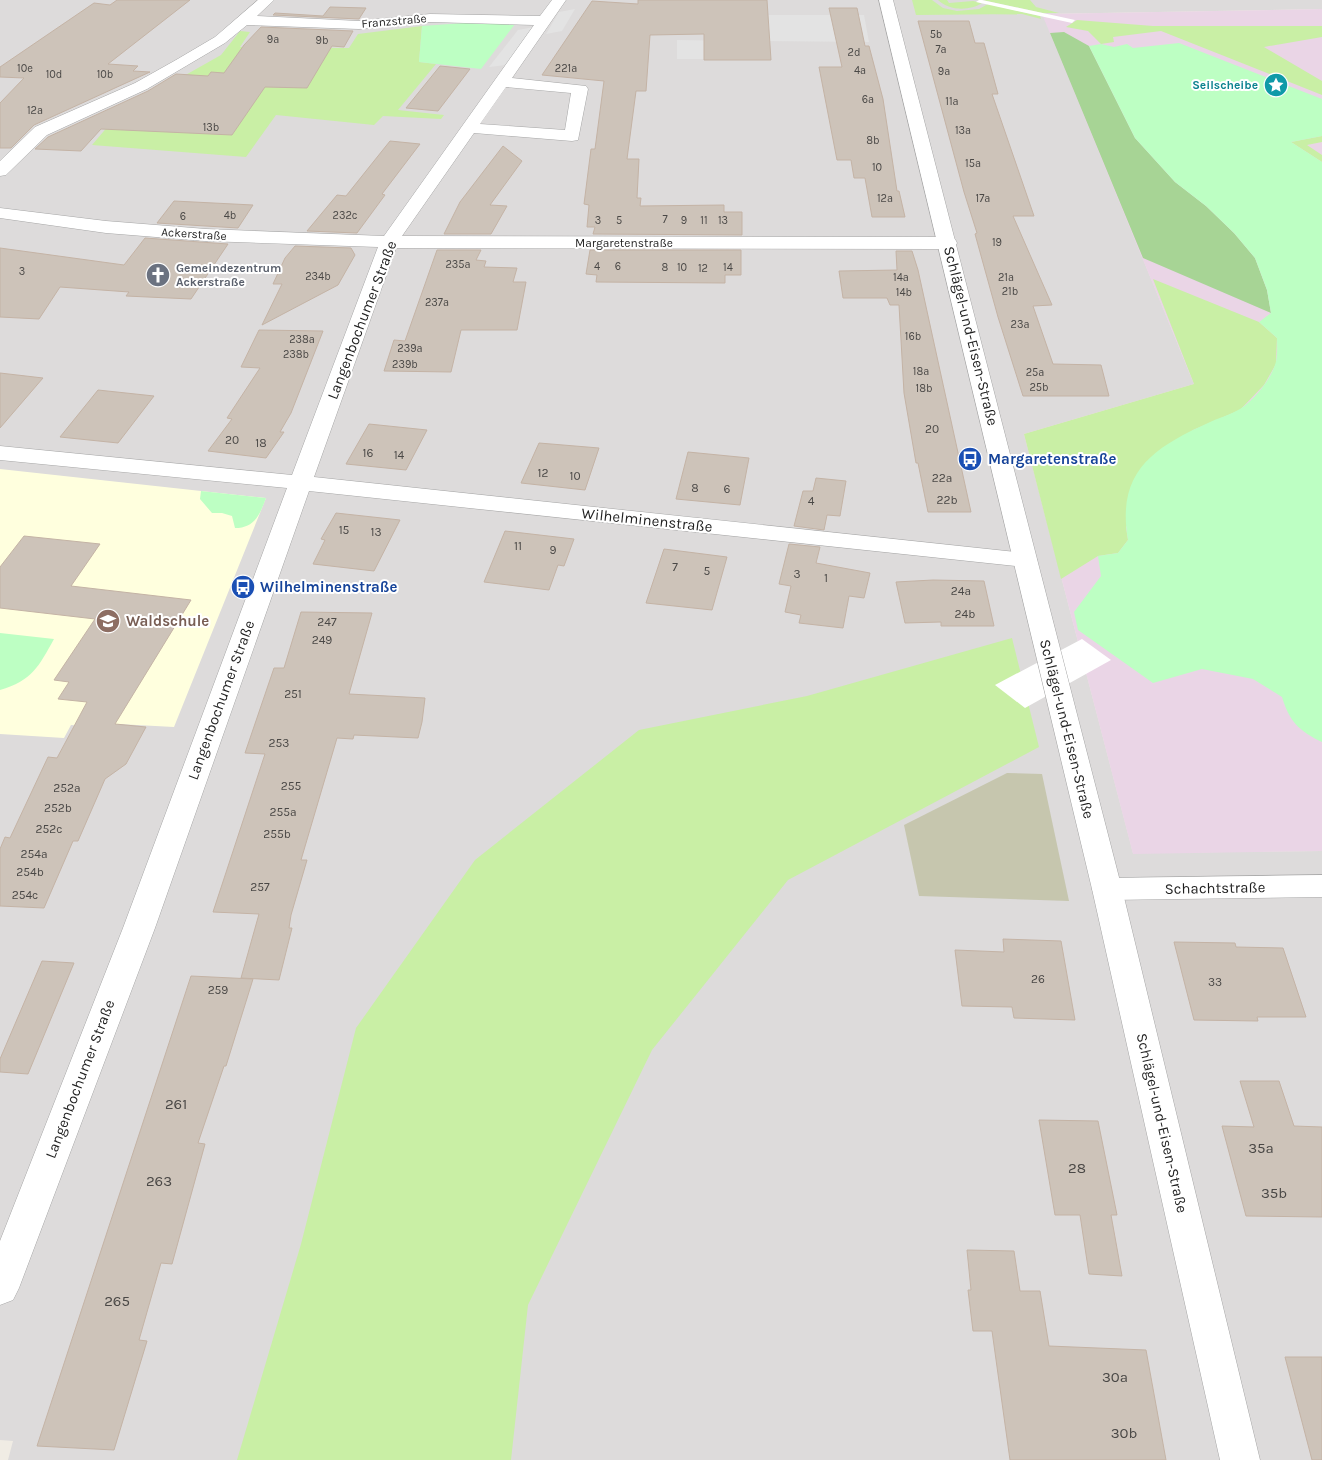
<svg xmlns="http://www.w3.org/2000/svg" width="1322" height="1460" viewBox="0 0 1322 1460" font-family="Karla,sans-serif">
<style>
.residential{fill:#dddbdb}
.industrial{fill:#ead5e6}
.education{fill:#ffffde}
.construction{fill:#c6c6ae}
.grass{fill:#c9efa5}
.forest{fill:#a7d495}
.park{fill:#bdffc3}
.parking{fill:#e3e3e3}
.pier{fill:#fff}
.building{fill:#cdc3b9;stroke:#c4b3a5}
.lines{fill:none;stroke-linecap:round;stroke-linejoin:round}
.minor-casing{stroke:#a6a6a6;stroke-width:1}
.tertiary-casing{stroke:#a6a6a6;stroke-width:1}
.minor{fill:#fff;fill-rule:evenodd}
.tertiary{fill:#fff;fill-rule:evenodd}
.labels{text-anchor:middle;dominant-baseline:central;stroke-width:4;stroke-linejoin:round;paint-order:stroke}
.far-number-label{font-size:11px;fill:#4a4846}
.far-street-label{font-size:12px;fill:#1f1f1f;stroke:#fff}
.far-culture-label{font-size:12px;font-weight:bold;fill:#0d838f;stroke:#fff;text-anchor:end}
.far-worship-label{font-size:12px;font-weight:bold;fill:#5b616d;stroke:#fff;text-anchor:start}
.number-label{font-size:12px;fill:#4a4846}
.street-label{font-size:15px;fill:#1f1f1f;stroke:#fff}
.transit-label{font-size:15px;font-weight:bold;fill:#164399;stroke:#fff;text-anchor:start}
.education-label{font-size:15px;font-weight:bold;fill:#785e54;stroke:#fff;text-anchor:start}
.near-number-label{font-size:15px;fill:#4a4846}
</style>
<rect width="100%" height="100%" fill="#f0ece4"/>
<!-- residential -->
<polygon class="residential" points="0,0 1322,0 1322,9 1043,14 1194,384 1024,434 1133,853 1322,851 1322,1460 8,1460 13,1441 0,1440"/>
<!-- industrial -->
<polygon class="industrial" points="1322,9 1322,851 1133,854 1024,434 1194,384 1042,14"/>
<!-- education -->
<polygon class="education" points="0,469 266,498 174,727 118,724 116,728 71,725 64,738 0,734"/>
<!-- construction -->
<polygon class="construction" points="1007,773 1042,774 1069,901 919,896 904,825"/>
<!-- grass -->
<g class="grass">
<polygon points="912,0 932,0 943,8 957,11 979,9 988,4 1040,16 1041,19 1022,14 916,15"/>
<path d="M938,0H947L949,3L973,1L982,3C970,11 949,11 938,0Z"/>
<polygon points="982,0 1030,0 1036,7 1059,13 1043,13"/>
<polygon points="1077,20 1153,26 1322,26 1322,37 1264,47 1322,81 1322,95 1161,31 1113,37 1114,42 1101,44 1088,31 1066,27"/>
<polygon points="422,26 419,62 436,64 398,110 444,115 441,119 383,116 374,125 276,115 246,157 92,145 120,112 221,55 240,31 250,32 240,47 349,48 358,34"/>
<polygon points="1322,136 1322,142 1307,145 1322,155 1322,162 1291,142"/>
<polygon points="1153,279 1259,322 1277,338 1276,364 1264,385 1240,410 1193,430 1126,527 1128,540 1118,553 1098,556 1061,579 1024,434 1194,384"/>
<polygon points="1012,638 1039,747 788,880 652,1050 528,1305 511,1460 237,1460 301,1244 356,1028 475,860 639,730 807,696"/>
</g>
<!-- forest -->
<polygon class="forest" points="1064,32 1089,46 1135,138 1175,182 1206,206 1234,233 1255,258 1267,290 1271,313 1143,258 1050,33"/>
<!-- park -->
<g class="park">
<polygon points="478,22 515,24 481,69 419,62 422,26"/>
<path d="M1179,43L1322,99V136L1291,142L1322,162V742C1299,731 1289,721 1282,697L1253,679L1202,669L1153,683L1078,630L1074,612L1101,576L1098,556L1118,553L1128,540C1116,472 1153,448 1208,423C1218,418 1230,415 1240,409C1254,400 1270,380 1275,365C1278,357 1277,346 1277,338L1259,322L1271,313L1267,290L1255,258L1234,233L1206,206L1175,182L1135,138L1089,46L1101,44L1114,47L1127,44L1133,48Z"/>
<path d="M201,491L266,498C260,514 255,528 235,528L232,516L222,513H212L200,499Z"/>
<path d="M0,633L54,639C39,666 32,681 0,690Z"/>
</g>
<!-- parking -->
<g class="parking">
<polygon points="575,9 562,31 546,34 559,12"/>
<polygon points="756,15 864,15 869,42 758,41"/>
<polygon points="534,27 506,65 489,67 518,30"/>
<polygon points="677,40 735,41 736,59 677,59"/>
</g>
<!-- pier -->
<g class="pier">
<polygon points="979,0 982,0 1075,20 1072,23 976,2"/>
<polygon points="1082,639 1111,660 1025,708 995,685"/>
</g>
<!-- building -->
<g class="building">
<polygon points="117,0 190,0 108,64 138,66 133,71 150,72 34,125 11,148 0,148 0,103 24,78 0,77 0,67 94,3 110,5"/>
<polygon points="638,0 767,0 771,60 704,60 704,34 650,35 646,91 636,91 627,159 639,159 637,198 641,198 640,206 724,205 724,212 742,212 742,235 593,234 595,227 587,227 589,205 584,204 591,149 595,149 604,81 542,75 592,1 638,4"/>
<polygon points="330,7 366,8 359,19 273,15 275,13 323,16"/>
<polygon points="829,8 857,8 865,46 869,46 883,99 897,191 899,191 905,217 872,217 865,178 854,178 851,160 837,160 819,67 842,67"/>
<polygon points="918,21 969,21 975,43 984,43 998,94 992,94 1034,216 1013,216 1052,305 1033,306 1053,364 1101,365 1109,396 1023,396 998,317 975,234 977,233 964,192"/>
<polygon points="261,27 353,31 344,47 332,46 307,88 265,87 232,135 101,129 81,151 35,149 48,137 148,91 176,74 208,76 211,72 224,73 244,45"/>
<polygon points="440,66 470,69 438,111 406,108"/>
<polygon points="390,141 420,144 382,194 385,195 357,233 307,231 337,195 346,196"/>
<polygon points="503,146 522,161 490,205 507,206 491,234 444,234 460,202"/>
<polygon points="174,201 253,205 238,228 157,223"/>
<polygon points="145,238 228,244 191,299 126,296 129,292 60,287 39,319 0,317 0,248 124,265"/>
<polygon points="295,246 351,248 355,255 338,285 262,325 282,284 273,284 285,258"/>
<polygon points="437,250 481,250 476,260 486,261 484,267 517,268 513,282 526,282 517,330 461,330 451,372 384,371 394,340 405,341"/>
<polygon points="590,250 741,250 741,275 725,275 725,283 596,282 597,275 586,274"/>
<polygon points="896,251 912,251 918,270 971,512 928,512 918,463 916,463 904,393 899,305 890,305 887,298 843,298 839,271 897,270"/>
<polygon points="259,330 323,331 291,413 280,432 284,432 266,458 208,451 232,419 227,418 260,368 241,367"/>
<polygon points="0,373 43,378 0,428"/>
<polygon points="98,390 154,396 118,443 60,437"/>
<polygon points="369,424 427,430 406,470 346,464"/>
<polygon points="539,443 599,448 585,490 521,483"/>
<polygon points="688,452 749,458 740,505 676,499"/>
<polygon points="816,478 846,481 840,516 827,515 824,530 794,526 803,491 813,491"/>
<polygon points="336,513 400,520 374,571 313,564 325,540 321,539"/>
<polygon points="505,531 574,539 564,566 558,565 549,590 484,582"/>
<polygon points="24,536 100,544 71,586 191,600 115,724 146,727 126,764 105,779 78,841 73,841 44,908 0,906 0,849 5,837 10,838 48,757 57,758 87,702 58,699 69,682 54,680 95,619 0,608 0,567"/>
<polygon points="789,544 820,547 816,563 870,573 864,598 849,596 843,628 799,623 801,615 785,612 791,586 779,584"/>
<polygon points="664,549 727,557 712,610 646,603"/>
<polygon points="933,580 984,581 994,626 941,626 941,622 905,623 896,582"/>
<polygon points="301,612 372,613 349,694 425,698 422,722 418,738 354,735 353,739 337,738 301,860 307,860 291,915 289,928 292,928 279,980 241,978 259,914 213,912 265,754 245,753 274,668 284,668"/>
<polygon points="1003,939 1061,941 1075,1020 1014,1018 1012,1007 962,1006 955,950 1004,952"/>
<polygon points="1174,942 1235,943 1236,947 1283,948 1306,1017 1257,1017 1258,1021 1194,1020"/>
<polygon points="42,961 74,963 28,1074 0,1072 0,1059"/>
<polygon points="191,976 253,979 226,1066 224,1066 198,1143 205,1144 172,1264 161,1263 139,1340 147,1341 114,1450 37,1446"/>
<polygon points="1240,1081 1279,1081 1294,1126 1322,1127 1322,1217 1246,1216 1222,1126 1254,1127"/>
<polygon points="1039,1120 1098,1121 1117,1215 1111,1215 1122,1276 1089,1274 1080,1215 1055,1215"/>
<polygon points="967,1250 1014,1251 1020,1291 1040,1291 1049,1346 1146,1350 1166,1460 1010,1460 992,1331 973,1331 968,1290 971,1290"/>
<polygon points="1285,1357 1322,1357 1322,1460 1312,1460"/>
</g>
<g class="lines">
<!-- minor casing -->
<g class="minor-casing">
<g id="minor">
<path d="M258,0H274L257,16L359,21L430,14L540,16L552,0H566L512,78L586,86L588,89L578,140L572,141L474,133L402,236L948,237L955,239L957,243L955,247L948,249L396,248L314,477L1025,553L1034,555L1037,560L1034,565L1025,567L309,491L155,928L19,1288L13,1300L0,1305V1241L123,928L287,488L0,460V446L292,475L378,247L206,241L106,233L0,218V208L106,221L206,229L384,236L534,25L430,22L359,29L247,25L225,43L147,89L47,135L6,175L0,176V161L35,127L135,83L176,60L215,37ZM506,87L571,93L565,130L480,124Z"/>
<polygon points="1322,875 1322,897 1107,900 1096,897 1092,889 1096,881 1107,878"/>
</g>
</g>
<!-- tertiary casing -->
<g class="tertiary-casing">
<polygon id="tertiary" points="879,0 893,0 1122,889 1260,1460 1220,1460 1092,889"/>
</g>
<!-- minor -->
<use href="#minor" class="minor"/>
<!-- tertiary -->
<use href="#tertiary" class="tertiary"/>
</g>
<!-- icons -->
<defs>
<g id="sight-disc" transform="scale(1.25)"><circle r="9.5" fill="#0f9aa8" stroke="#fff"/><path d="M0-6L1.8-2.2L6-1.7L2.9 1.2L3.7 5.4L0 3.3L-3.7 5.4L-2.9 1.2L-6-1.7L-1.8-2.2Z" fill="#fff"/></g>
<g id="church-disc" transform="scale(1.25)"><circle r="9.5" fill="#6b7280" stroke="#fff"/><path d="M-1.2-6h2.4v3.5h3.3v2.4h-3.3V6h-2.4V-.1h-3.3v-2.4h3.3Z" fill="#fff"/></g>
<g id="bus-disc" transform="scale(1.25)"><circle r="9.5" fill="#1a4fb4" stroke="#fff"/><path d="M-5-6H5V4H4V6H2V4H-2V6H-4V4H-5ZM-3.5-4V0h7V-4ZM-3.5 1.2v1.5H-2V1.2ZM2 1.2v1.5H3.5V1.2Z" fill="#fff"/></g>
<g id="school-disc" transform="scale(1.25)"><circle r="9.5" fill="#8d6e63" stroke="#fff"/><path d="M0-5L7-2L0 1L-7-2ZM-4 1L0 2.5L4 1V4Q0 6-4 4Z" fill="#fff"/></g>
</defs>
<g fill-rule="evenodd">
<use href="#sight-disc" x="1276" y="85"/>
<use href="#church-disc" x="158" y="275"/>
<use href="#bus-disc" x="970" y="459"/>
<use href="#bus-disc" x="243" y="587"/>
<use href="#school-disc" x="108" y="621"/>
</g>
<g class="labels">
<!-- far-number labels -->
<g class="far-number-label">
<text x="936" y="34">5b</text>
<text x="273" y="39">9a</text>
<text x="322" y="40">9b</text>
<text x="941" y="49">7a</text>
<text x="854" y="52">2d</text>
<text x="25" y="68">10e</text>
<text x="566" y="68">221a</text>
<text x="860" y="70">4a</text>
<text x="944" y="71">9a</text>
<text x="54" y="74">10d</text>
<text x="105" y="74">10b</text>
<text x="868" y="99">6a</text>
<text x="952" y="101">11a</text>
<text x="35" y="110">12a</text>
<text x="211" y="127">13b</text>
<text x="963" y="130">13a</text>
<text x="873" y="140">8b</text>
<text x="973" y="163">15a</text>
<text x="877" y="167">10</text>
<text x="885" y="198">12a</text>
<text x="983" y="198">17a</text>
<text x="230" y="215">4b</text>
<text x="345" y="215">232c</text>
<text x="183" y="216">6</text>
<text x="665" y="219">7</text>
<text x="598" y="220">3</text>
<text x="619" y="220">5</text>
<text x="684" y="220">9</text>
<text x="704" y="220">11</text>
<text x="723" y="220">13</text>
<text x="997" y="242">19</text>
<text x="458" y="264">235a</text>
<text x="597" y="266">4</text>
<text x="618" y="266">6</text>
<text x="665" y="267">8</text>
<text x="682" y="267">10</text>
<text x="728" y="267">14</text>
<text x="703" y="268">12</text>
<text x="22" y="271">3</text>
<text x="318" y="276">234b</text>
<text x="901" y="277">14a</text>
<text x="1006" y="277">21a</text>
<text x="1010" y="291">21b</text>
<text x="904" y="292">14b</text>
<text x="437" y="302">237a</text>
<text x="1020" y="324">23a</text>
<text x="913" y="336">16b</text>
<text x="302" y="339">238a</text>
<text x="410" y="348">239a</text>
<text x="296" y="354">238b</text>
<text x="405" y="364">239b</text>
<text x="921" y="371">18a</text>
<text x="1035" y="372">25a</text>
<text x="1039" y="387">25b</text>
<text x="924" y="388">18b</text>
</g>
<!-- far-street labels -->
<g class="far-street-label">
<text transform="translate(394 21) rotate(-5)">Franzstraße</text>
<text transform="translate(194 234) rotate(4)">Ackerstraße</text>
<text x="624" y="243">Margaretenstraße</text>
</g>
<!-- far-culture labels -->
<g class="far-culture-label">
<text x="1258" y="85">Seilscheibe</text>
</g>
<!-- far-worship labels -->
<g class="far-worship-label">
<text x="176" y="268">Gemeindezentrum<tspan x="176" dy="14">Ackerstraße</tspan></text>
</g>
<!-- number labels -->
<g class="number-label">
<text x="932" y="429">20</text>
<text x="232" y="440">20</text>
<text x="261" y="443">18</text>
<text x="368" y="453">16</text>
<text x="399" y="455">14</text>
<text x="543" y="473">12</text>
<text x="575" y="476">10</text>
<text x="942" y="478">22a</text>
<text x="695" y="488">8</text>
<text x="727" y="489">6</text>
<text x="947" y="500">22b</text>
<text x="811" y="501">4</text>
<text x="344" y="530">15</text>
<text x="376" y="532">13</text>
<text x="518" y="546">11</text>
<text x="553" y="550">9</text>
<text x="675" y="567">7</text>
<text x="707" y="571">5</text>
<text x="797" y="574">3</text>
<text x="826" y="578">1</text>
<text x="961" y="591">24a</text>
<text x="965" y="614">24b</text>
<text x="327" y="622">247</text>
<text x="322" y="640">249</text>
<text x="293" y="694">251</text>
<text x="279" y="743">253</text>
<text x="291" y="786">255</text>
<text x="67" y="788">252a</text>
<text x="58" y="808">252b</text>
<text x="283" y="812">255a</text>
<text x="49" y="829">252c</text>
<text x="277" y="834">255b</text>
<text x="34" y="854">254a</text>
<text x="30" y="872">254b</text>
<text x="260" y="887">257</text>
<text x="25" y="895">254c</text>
<text x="1038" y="979">26</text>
<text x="1215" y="982">33</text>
<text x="218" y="990">259</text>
</g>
<!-- street labels -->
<g class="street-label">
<text transform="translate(362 320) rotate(-69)">Langenbochumer Straße</text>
<text transform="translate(971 336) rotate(76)">Schlägel-und-Eisen-Straße</text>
<text transform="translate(647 520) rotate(6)">Wilhelminenstraße</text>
<text transform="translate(221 700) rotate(-70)">Langenbochumer Straße</text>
<text transform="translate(1067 729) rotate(76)">Schlägel-und-Eisen-Straße</text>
<text transform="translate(1215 888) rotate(-1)">Schachtstraße</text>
<text transform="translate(80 1079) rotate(-69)">Langenbochumer Straße</text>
<text transform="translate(1162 1123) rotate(77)">Schlägel-und-Eisen-Straße</text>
</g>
<!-- transit labels -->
<g class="transit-label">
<text x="988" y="459">Margaretenstraße</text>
<text x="260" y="587">Wilhelminenstraße</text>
</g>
<!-- education labels -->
<g class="education-label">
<text x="126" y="621">Waldschule</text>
</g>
<!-- near-number labels -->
<g class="near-number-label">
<text x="176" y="1104">261</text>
<text x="1261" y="1148">35a</text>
<text x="1077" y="1168">28</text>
<text x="159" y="1181">263</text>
<text x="1274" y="1193">35b</text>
<text x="117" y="1301">265</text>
<text x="1115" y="1377">30a</text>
<text x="1124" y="1433">30b</text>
</g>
</g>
</svg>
